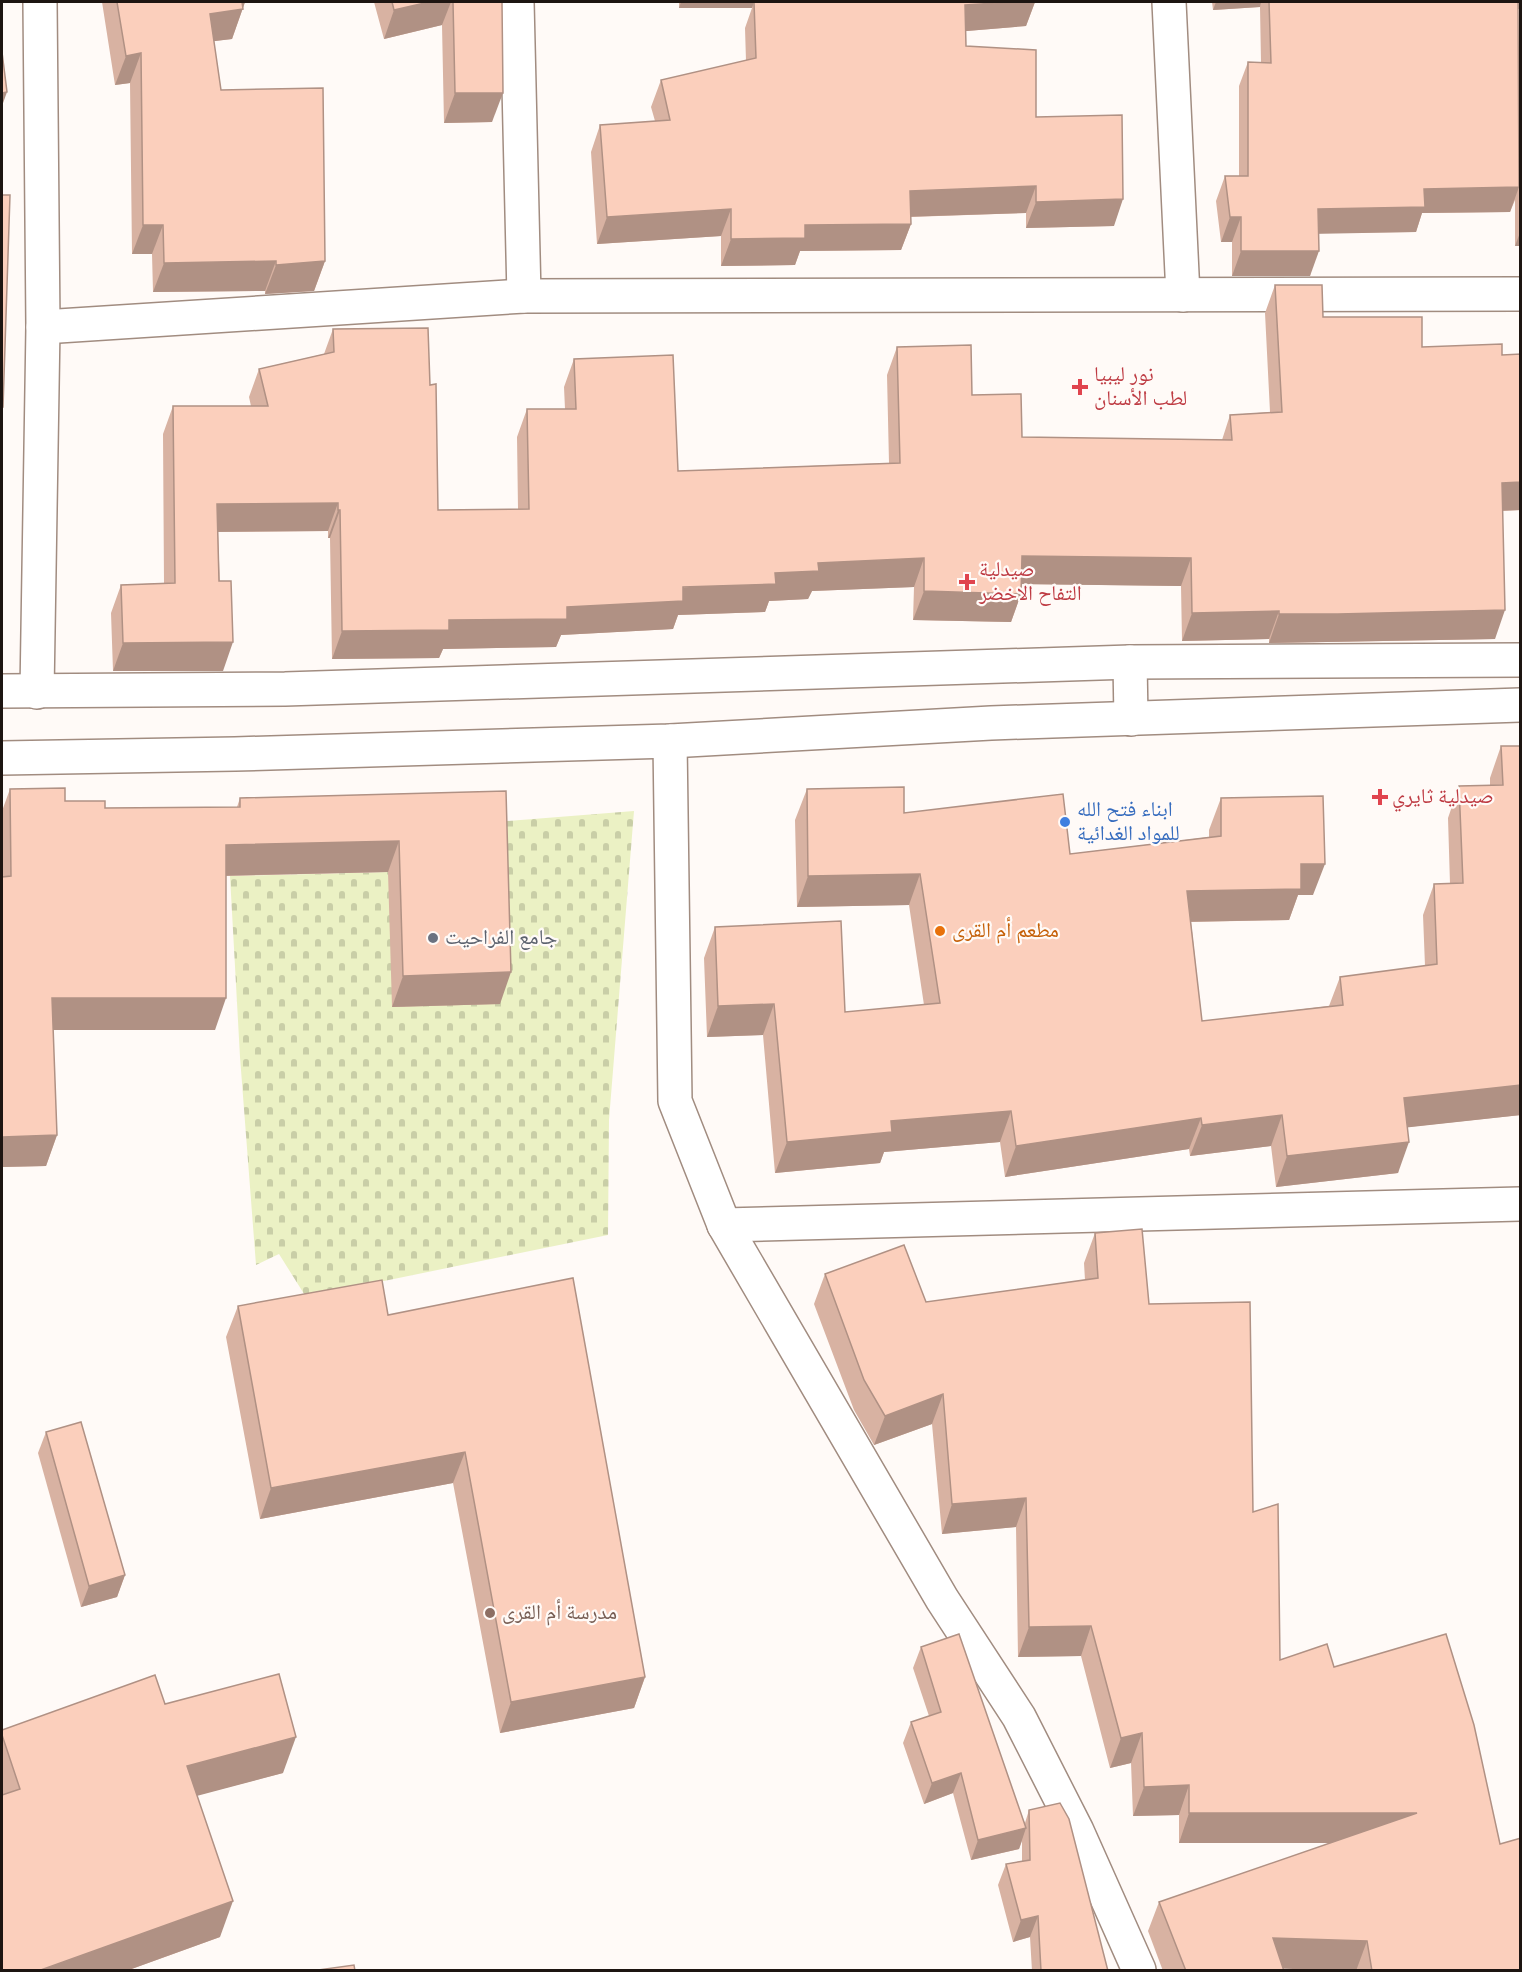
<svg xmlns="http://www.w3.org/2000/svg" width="1522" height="1972" viewBox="0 0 1522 1972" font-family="Overpass,'Noto Naskh Arabic',sans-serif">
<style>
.cemetery{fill:url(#cemetery-stones)}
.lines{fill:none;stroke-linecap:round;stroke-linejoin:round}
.minor-casing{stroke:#a18c80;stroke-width:36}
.major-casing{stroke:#a18c80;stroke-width:36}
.minor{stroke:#fff;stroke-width:33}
.major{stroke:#fff;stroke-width:33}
.wall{fill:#d8b2a2}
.shaded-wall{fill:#b09184}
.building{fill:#fbcfbc;stroke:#b09184;stroke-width:1.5}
.health-dot{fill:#e0444e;stroke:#fffaf7;stroke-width:2}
.shop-dot{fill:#3f7fe0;stroke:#fffaf7;stroke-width:2}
.food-dot{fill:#e8710a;stroke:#fffaf7;stroke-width:2}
.worship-dot{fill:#6b7280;stroke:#fffaf7;stroke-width:2}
.education-dot{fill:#8d6e63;stroke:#fffaf7;stroke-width:2}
.labels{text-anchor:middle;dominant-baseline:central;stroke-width:4.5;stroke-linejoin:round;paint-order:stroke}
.health-label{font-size:21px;fill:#be3a42;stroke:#fffaf7;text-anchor:start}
.shop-label{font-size:21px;fill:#366cbe;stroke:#fffaf7;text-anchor:start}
.food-label{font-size:21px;fill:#c56008;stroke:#fffaf7;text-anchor:start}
.worship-label{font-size:21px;fill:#5b616d;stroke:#fffaf7;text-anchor:start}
.education-label{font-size:21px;fill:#785e54;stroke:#fffaf7;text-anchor:start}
</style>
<defs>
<pattern id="cemetery-stones" width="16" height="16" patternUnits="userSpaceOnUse" patternTransform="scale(1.5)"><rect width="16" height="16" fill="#ebf1c4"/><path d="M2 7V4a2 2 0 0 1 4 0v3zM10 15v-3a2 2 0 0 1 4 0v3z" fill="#c9cea7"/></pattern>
</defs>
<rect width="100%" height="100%" fill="#fffaf7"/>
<!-- cemetery -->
<polygon class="cemetery" points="634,811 609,1120 608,1235 306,1297 279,1254 256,1265 240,1057 230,876 388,872 495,822"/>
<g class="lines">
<!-- minor casing -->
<g class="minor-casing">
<g id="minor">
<polyline points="517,2 524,296"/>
<polyline points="1169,2 1183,295"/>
<polyline points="43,327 524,296 1520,294"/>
<polyline points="37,692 43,327 40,2"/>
<polyline points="670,741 675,1101 724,1225 942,1599 1019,1717 1077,1831 1139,1970"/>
<polyline points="724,1225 1520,1204"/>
</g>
</g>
<!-- major casing -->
<g class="major-casing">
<g id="major">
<polyline points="1130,662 1131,719"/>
<polyline points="2,691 285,689 1130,662 1520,660"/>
<polyline points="2,758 235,754 670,741 991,723 1520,705"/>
</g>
</g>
<!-- minor -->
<use href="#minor" class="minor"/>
<!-- major -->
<use href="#major" class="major"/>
</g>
<!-- wall -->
<g class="wall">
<polygon points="102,2 245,2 232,39 214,41 221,90 325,261 314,291 265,294 265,291 153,292 152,254 132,254 130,83 115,85"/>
<polygon points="374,2 502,2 492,122 444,123 442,25 384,39"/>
<polygon points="679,2 1035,2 1026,26 966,31 966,46 1036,117 1114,226 1026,228 1026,213 910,217 911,224 901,250 800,251 795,265 721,266 721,236 597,244 591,152 600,125 655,121 651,107 661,80 746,61 745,28 752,8 679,8"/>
<polygon points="1212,2 1521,2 1518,9 1519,176 1521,172 1521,246 1515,246 1515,200 1510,212 1422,213 1416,232 1319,233 1310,276 1232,276 1232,242 1221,242 1216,201 1225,176 1239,176 1239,86 1248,62 1261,62 1260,7 1213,10"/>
<polygon points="1275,285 1323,317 1422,347 1502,355 1521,510 1503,511 1495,639 1328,642 1269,643 1269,639 1182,641 1181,586 1021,584 1021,594 1011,622 913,620 914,587 812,591 808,599 769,601 765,612 678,615 673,629 561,635 556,647 443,649 439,658 332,659 330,538 328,538 328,531 218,532 223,671 113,671 111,613 121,585 164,583 163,434 173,406 251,406 249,397 259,369 324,354 333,329 430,385 438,510 518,509 517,437 527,409 565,409 564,387 574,359 678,471 889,463 887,375 897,347 972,395 1022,437 1222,440 1230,415 1270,412 1265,313"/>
<polygon points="1501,746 1521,1115 1408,1127 1398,1173 1276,1187 1271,1146 1190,1156 1189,1149 1005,1177 1000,1142 884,1152 880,1163 775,1173 763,1035 707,1037 704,958 715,927 845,1012 924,1005 909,905 797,907 795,820 807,789 1070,854 1209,837 1209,830 1221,798 1313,895 1298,895 1289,920 1191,922 1202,1021 1329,1006 1340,977 1425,966 1423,915 1434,884 1450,884 1448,818 1459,786 1490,785 1490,778"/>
<polygon points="10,789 65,801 105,808 237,807 240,798 506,791 500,1004 392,1007 388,872 226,876 215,1030 53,1030 57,1135 46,1166 2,1167 2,811"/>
<polygon points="1095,1233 1149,1304 1253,1512 1280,1660 1334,1667 1521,1971 1356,1971 1283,1968 1284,1971 1163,1971 1148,1931 1159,1902 1330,1843 1179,1843 1179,1815 1133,1816 1131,1763 1110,1768 1081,1656 1018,1657 1016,1527 942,1534 932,1424 874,1445 854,1410 814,1304 825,1274 926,1302 1085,1280 1084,1263"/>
<polygon points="238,1306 388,1315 645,1677 634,1708 500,1733 453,1483 260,1519 226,1337"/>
<polygon points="46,1432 125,1575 117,1597 81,1607 38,1453"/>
<polygon points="921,1647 1025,1823 1029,1810 1108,1971 1032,1971 1030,1937 1013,1942 998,1885 1006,1864 1022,1861 1022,1841 1019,1849 971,1860 953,1793 924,1804 903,1743 911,1722 929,1716 913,1668"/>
<polygon points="165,1704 283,1773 197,1795 220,1937 126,1971 2,1971 2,1730"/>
</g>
<!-- shaded-wall -->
<g class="shaded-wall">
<polygon points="233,2 245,2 232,39 199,43 210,14"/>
<polygon points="429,2 451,2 442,25 384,39 394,10"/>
<polygon points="681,2 754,2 752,8 679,8"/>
<polygon points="1012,2 1035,2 1026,26 955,32 965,5"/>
<polygon points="1216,2 1261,2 1260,7 1213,10"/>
<polygon points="1511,2 1521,2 1521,9 1508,9"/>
<polygon points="141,53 130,83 115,85 126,56"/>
<polygon points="7,92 2,106 2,93"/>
<polygon points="455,93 503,93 492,122 444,123"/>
<polygon points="1036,186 1026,213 901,217 910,191"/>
<polygon points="1519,187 1510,212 1422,213 1416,232 1309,234 1318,209 1424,189"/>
<polygon points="1123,199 1114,226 1026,228 1036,202"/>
<polygon points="731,209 721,236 597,244 607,217"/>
<polygon points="1230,217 1241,217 1232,242 1221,242"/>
<polygon points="911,224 901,250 800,251 795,265 721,266 731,239 805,225"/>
<polygon points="143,225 163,225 152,254 132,254"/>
<polygon points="1521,230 1521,246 1515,246"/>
<polygon points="1241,251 1319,251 1310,276 1232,276"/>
<polygon points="276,261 265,291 153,292 164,263"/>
<polygon points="325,261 314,291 265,294 276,265"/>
<polygon points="1521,482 1521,510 1492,511 1502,483"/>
<polygon points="338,503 328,531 206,532 217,504"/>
<polygon points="338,510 340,510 330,538 328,538"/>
<polygon points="1022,556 1191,558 1181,586 1012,584"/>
<polygon points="924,558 914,587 812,591 808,599 769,601 765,612 678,615 673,629 561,635 556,647 443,649 439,658 332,659 342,631 449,620 567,607 775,573 818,563"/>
<polygon points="924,591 1021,594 1011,622 913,620"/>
<polygon points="1505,610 1495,639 1269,643 1279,614"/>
<polygon points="1279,611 1269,639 1182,641 1192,613"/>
<polygon points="233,642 223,671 113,671 123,643"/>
<polygon points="399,841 388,872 215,876 226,845"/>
<polygon points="1301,864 1325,864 1313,895 1298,895 1289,920 1176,922 1187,891"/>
<polygon points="920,874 909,905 797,907 808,876"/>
<polygon points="511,972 500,1004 392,1007 403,976"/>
<polygon points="52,998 226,998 215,1030 41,1030"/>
<polygon points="774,1004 763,1035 707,1037 718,1006"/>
<polygon points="1521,1085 1521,1115 1393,1129 1404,1098"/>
<polygon points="1011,1111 1000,1142 884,1152 880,1163 775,1173 787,1142 891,1121"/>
<polygon points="1282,1115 1271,1146 1190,1156 1202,1125"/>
<polygon points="1201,1118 1189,1149 1005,1177 1016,1146"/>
<polygon points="57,1135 46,1166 2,1167 2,1137"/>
<polygon points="1409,1142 1398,1173 1276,1187 1287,1156"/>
<polygon points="943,1394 932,1424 874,1445 885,1416"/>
<polygon points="465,1452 453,1483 260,1519 271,1488"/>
<polygon points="1026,1498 1016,1527 942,1534 952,1504"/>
<polygon points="125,1575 117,1597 81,1607 89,1586"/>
<polygon points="1091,1626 1081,1656 1018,1657 1029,1627"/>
<polygon points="645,1677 634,1708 500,1733 511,1702"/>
<polygon points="1142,1733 1131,1763 1110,1768 1121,1738"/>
<polygon points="296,1737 283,1773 174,1802 187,1766"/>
<polygon points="961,1773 953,1793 924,1804 932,1783"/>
<polygon points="1189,1785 1179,1815 1133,1816 1144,1787"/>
<polygon points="1189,1813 1417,1813 1406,1843 1179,1843"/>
<polygon points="1026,1828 1019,1849 971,1860 978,1840"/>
<polygon points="233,1901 220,1937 126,1971 38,1971"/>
<polygon points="1038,1916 1030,1937 1013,1942 1021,1920"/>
<polygon points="1273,1938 1367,1941 1356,1971 1263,1968"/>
</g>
<!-- building -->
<g class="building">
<polygon points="117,2 242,2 243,9 210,14 221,90 323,88 325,261 276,265 276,261 164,263 163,225 143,225 141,53 126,56"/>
<polygon points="392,2 429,2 394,10"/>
<polygon points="453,2 502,2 503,93 455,93"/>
<polygon points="754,2 1012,2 965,5 966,46 1036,50 1036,117 1122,115 1123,199 1036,202 1036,186 910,191 911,224 805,225 805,238 731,239 731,209 607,217 600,125 670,120 661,80 756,58"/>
<polygon points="1269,2 1518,2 1519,187 1424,189 1425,207 1318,209 1319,251 1241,251 1241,217 1230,217 1225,176 1248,176 1248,62 1271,63"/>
<polygon points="2,52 7,92 2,93"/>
<polygon points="2,195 10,195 3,407 2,407"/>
<polygon points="1275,285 1322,285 1323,317 1422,317 1422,347 1502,344 1502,355 1521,354 1521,482 1502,483 1505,610 1338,614 1279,614 1279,611 1192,613 1191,558 1022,556 1021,594 924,591 924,558 818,563 819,571 775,573 776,584 683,587 683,601 567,607 567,619 449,620 449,630 342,631 340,510 338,510 338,503 217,504 219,581 231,581 233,642 123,643 121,585 175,583 173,406 268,406 259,369 334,352 333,329 428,328 430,385 436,384 438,510 529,509 527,409 576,409 574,359 673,355 678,471 900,463 897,347 971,345 972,395 1021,394 1022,437 1232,440 1230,415 1282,412"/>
<polygon points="1501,746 1521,746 1521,1085 1404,1098 1409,1142 1287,1156 1282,1115 1202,1125 1201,1118 1016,1146 1011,1111 891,1121 892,1132 787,1142 774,1004 718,1006 715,927 841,921 845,1012 940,1003 920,874 808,876 807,789 904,787 904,813 1063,794 1070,854 1221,836 1221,798 1323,796 1325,864 1301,864 1301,889 1187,891 1202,1021 1343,1005 1340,977 1437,964 1434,884 1463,883 1459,786 1503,785"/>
<polygon points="65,788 65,801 105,801 105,808 240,807 240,798 506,791 511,972 403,976 399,841 226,845 226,998 52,998 57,1135 2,1137 2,877 11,876 10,789"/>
<polygon points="1142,1229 1149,1304 1250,1302 1253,1512 1278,1504 1280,1660 1327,1644 1334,1667 1446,1634 1474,1725 1500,1844 1521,1838 1521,1971 1372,1971 1367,1941 1273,1938 1284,1971 1186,1971 1159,1902 1417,1813 1189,1813 1189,1785 1144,1787 1142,1733 1121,1738 1091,1626 1029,1627 1026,1498 952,1504 943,1394 885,1416 864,1380 825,1274 904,1245 926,1302 1098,1278 1095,1233"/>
<polygon points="573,1278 645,1677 511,1702 465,1452 271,1488 238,1306 382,1280 388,1315"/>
<polygon points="81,1422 125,1575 89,1586 46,1432"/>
<polygon points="959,1634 1026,1828 978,1840 961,1773 932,1783 911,1722 941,1712 921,1647"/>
<polygon points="279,1674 296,1737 187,1766 233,1901 38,1971 2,1971 2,1795 20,1789 2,1735 2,1730 155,1675 165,1704"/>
<polygon points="1060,1803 1069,1819 1108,1971 1041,1971 1038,1916 1021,1920 1006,1864 1030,1860 1029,1810"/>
<polygon points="354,1965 355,1971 311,1971"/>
</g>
<!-- markers -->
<g class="health-dot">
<path d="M1077 378h6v6h6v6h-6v6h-6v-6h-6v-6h6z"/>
<path d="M964 573h6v6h6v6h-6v6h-6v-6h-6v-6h6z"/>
<path d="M1377 788h6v6h6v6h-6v6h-6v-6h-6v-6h6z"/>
</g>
<circle class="shop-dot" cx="1065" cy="822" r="6"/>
<circle class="food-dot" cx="940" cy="931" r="6"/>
<circle class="worship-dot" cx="433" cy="938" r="6"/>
<circle class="education-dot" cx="490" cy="1613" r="6"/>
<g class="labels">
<!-- health labels -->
<g class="health-label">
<text x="1094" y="375">نور ليبيا<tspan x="1094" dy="24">لطب الأسنان</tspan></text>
<text x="979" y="570">صيدلية<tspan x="979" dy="24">التفاح الاخضر</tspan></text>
<text x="1392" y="797">صيدلية ثايري</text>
</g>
<!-- shop labels -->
<g class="shop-label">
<text x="1077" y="810">ابناء فتح الله<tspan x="1077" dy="24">للمواد الغدائية</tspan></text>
</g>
<!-- food labels -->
<g class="food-label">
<text x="952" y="931">مطعم أم القرى</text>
</g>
<!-- worship labels -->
<g class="worship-label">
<text x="445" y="938">جامع الفراحيت</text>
</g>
<!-- education labels -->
<g class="education-label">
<text x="502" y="1613">مدرسة أم القرى</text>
</g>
</g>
<!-- border -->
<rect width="1522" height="1972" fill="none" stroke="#1d1511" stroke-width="6"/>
</svg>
